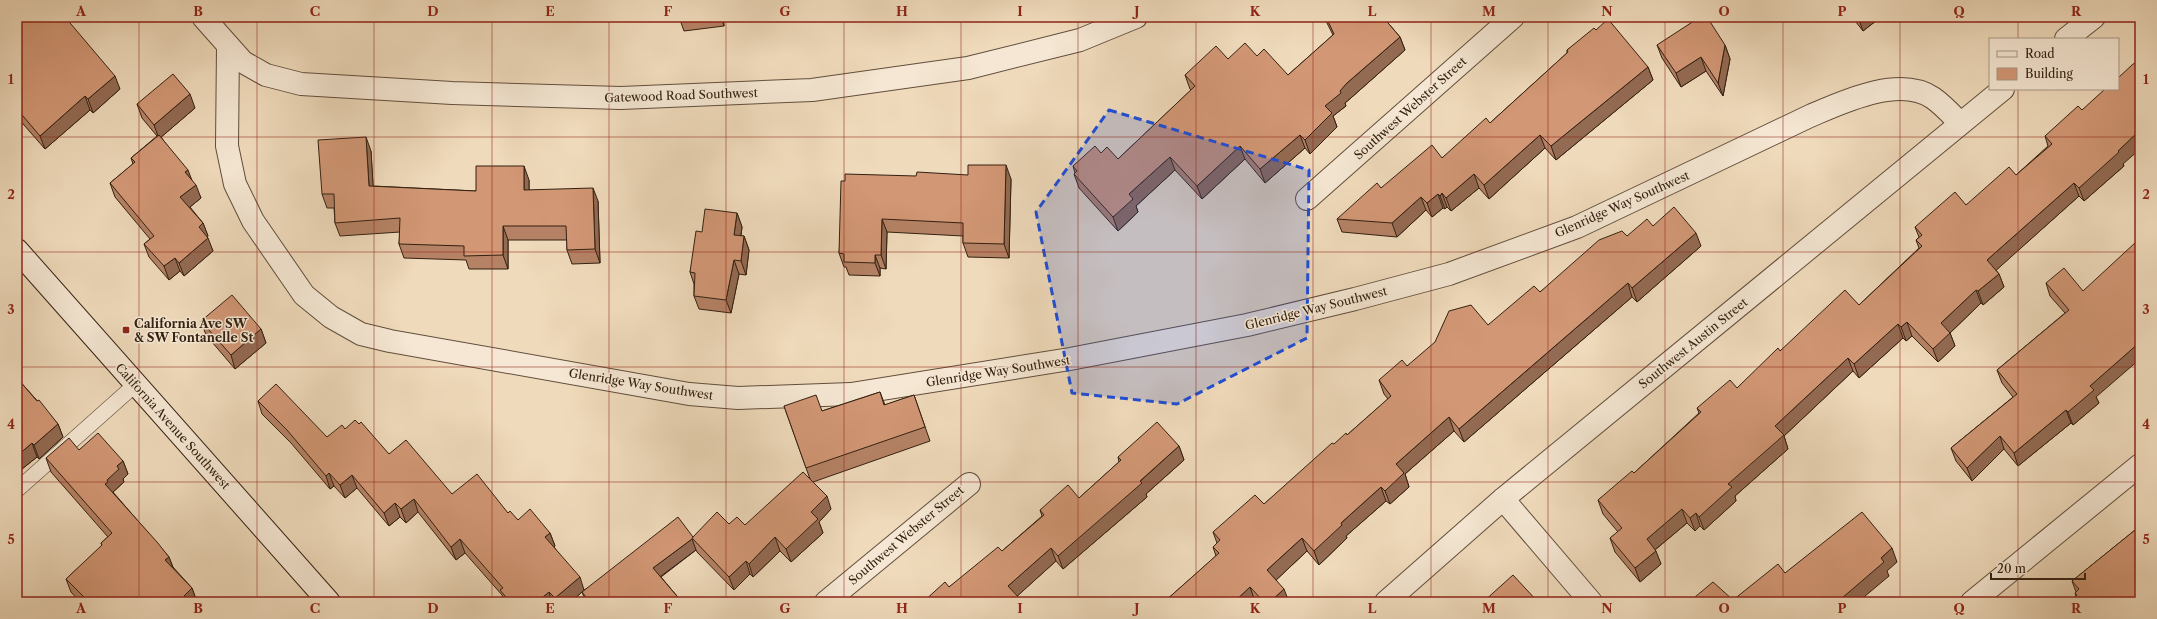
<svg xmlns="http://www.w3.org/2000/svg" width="2157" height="619" viewBox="0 0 2157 619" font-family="'Libre Caslon Text',serif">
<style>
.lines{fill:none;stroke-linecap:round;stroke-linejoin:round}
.lane-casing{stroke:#624e3c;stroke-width:16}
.street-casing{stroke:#624e3c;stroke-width:24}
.secondary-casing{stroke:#332011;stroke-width:24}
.lane{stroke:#f5e7d3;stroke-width:15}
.street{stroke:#f5e7d3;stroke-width:22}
.secondary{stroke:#f5e7d3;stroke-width:22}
.wall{fill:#b58265;stroke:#332011}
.shaded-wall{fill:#936a52;stroke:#332011}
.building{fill:#d29775;stroke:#332011}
.marked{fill:#1d4ed8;fill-opacity:0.2;stroke:#1d4ed8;stroke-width:3;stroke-dasharray:8 5;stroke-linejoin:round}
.grid{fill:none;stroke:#8f2418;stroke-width:1;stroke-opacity:0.55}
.poi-dot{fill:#8f2418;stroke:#f5e7d3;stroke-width:1.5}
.labels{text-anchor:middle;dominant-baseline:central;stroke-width:3;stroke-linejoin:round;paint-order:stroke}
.street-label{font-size:12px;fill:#332011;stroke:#f5e7d3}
.poi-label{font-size:12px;font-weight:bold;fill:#332011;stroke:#f5e7d3;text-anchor:start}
.neatline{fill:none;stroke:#8f2418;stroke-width:1.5}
.grid-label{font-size:13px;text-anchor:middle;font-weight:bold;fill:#8f2418}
</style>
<rect width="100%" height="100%" fill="#efdabb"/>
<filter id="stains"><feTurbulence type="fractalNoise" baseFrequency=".005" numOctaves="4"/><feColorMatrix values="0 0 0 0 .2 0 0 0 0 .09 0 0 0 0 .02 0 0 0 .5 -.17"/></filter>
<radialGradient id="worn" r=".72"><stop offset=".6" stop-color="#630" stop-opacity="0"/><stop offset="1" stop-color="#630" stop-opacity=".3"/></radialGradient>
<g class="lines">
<!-- lane casing -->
<g class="lane-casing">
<polyline id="lane" points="17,490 136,384"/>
</g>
<!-- street casing -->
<g class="street-casing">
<g id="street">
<polyline points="203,17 243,62 266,75 301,84 452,93 621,98 812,90 968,68 1080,40 1136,17"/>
<polyline points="2066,39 2094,17"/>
<path d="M228,46L227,146L235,184L253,221L304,295L331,317L361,334L390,341L689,394L738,398L851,394L1070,359L1247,325L1355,299L1449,274L1577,227L1810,116C1843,102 1899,75 1933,98C1943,105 1952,115 1960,123"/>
<polyline points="1307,199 1513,17"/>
<polyline points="1503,499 1591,602"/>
<polyline points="826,602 969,484"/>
<polyline points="1386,602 1503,499 2003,89"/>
<polyline points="1972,602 2140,465"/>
</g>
</g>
<!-- secondary casing -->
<g class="secondary-casing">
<polyline id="secondary" points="17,250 329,602"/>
</g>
<!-- lane -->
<use href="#lane" class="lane"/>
<!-- street -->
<use href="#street" class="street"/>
<!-- secondary -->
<use href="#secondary" class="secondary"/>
</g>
<!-- wall -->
<g class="wall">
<polygon points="679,17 723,17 724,26 684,31"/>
<polygon points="1324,17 1383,17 1400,37 1405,50 1352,97 1345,103 1346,106 1333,116 1337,127 1310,154 1305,148 1265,183 1245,159 1202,199 1175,170 1136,206 1138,212 1118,231 1079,188 1074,174 1075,173 1073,166 1101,153 1118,159 1191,90 1190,89 1185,75 1228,59 1257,56 1288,75 1333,35"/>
<polygon points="1852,17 1881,17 1863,31"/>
<polygon points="17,27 120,89 93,113 90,110 45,149 17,117"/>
<polygon points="1596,30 1648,67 1653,80 1556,160 1545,148 1489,199 1479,188 1451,211 1447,207 1445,209 1443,208 1432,217 1426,210 1397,237 1342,232 1337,219 1381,188 1442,158 1490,123 1567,53 1567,50"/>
<polygon points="1657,45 1725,45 1730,59 1723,96 1706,71 1681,87 1662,58"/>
<polygon points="137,104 195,108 161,137 191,179 201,198 190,207 203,223 208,236 207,237 213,251 184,276 180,271 169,280 149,257 144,244 150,239 115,197 110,183 133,164 131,158 157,136 142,118"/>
<polygon points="2045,136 2123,164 2124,166 2084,201 2079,196 1996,270 1999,274 2004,287 1983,305 1981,303 1950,333 1955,346 1938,362 1912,336 1906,341 1903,338 1859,378 1853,371 1784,436 1788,449 1735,496 1736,501 1704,530 1700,526 1695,531 1687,523 1655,550 1661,564 1640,582 1615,552 1610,538 1618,532 1603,514 1598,500 1634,473 1699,413 1697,408 1737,388 1780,351 1859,305 1919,248 1916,240 1919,237 1915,227 1966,205 2016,175 2048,146"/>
<polygon points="371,151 373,186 476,191 529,180 529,190 598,201 600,263 572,264 567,250 567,240 508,240 508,269 469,269 466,260 404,258 399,244 400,232 340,236 335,223 334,208 327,208 322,194"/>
<polygon points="1011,179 1009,258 968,257 963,243 963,236 887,232 886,269 880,268 880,276 849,275 846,267 844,267 839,253 845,181"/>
<polygon points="737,213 742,227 741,236 744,236 749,250 746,275 739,274 731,313 699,309 694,296 694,284 690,272 702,232"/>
<polygon points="1653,226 1701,246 1637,302 1632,297 1464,442 1454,431 1405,474 1409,487 1390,504 1386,501 1346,536 1347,538 1319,565 1307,551 1276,580 1289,602 1256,602 1255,601 1254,602 1164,602 1216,556 1213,547 1217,543 1213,532 1264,504 1334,444 1347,435 1388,399 1384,394 1379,380 1488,325 1627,236"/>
<polygon points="2046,283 2083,291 2096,397 2099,403 2073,425 2071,423 2018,466 2004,449 1972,481 1956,461 1951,448 2013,397 2002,383 1997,370 2065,313 2050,296"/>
<polygon points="201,321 261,329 266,343 235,369 206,335"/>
<polygon points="17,378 58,424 63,437 39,459 37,457 17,473"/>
<polygon points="880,392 885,405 914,395 930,441 813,482 831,509 819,522 823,533 791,562 780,551 753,577 750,574 734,590 697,552 696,550 661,577 682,602 586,602 582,592 571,602 505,602 502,595 465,553 456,560 418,512 406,523 400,517 389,526 357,488 345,498 334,486 330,489 291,443 262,414 258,401 327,437 345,429 359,424 389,454 452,494 508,513 518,520 550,533 555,546 554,547 584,590 693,537 729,524 745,525 810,479 784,406 822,411"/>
<polygon points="1179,446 1184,460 1146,494 1147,497 1063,569 1056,561 1017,596 1020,599 1021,602 923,602 949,587 1002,551 1042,516 1040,510 1079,498 1119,462 1118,457"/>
<polygon points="46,458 123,461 128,474 123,479 124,482 113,492 169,557 173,567 192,588 197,602 80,602 71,592 66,579 102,546 101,543 108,537 51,472"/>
<polygon points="2140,526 2076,596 2075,593 2076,592 2072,581"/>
</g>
<!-- shaded-wall -->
<g class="shaded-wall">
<polygon points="721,17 723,17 724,26"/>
<polygon points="1858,17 1881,17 1863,31"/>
<polygon points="1400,37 1405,50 1352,97 1345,103 1346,106 1333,116 1337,127 1310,154 1305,140 1325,106 1347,83"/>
<polygon points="1725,45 1730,59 1723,96 1718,83"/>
<polygon points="1701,57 1706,71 1681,87 1676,73"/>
<polygon points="1648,67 1653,80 1556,160 1551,146"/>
<polygon points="115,76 120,89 93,113 88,99"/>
<polygon points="190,94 195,108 159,139 154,125"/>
<polygon points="85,96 90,110 45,149 40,136"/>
<polygon points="2140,130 2140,149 2123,164 2124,166 2084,201 2079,188"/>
<polygon points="1300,135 1305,148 1265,183 1260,169"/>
<polygon points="1540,135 1545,148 1489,199 1484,185"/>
<polygon points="366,137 371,151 374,200 369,186"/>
<polygon points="1240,146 1245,159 1202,199 1197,186"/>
<polygon points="1170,157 1175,170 1136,206 1138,212 1118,231 1113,217 1129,194"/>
<polygon points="1006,165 1011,179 1009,258 1004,244"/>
<polygon points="524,166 529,180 529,204 524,190"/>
<polygon points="188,170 193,183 185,172"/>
<polygon points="1474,174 1479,188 1451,211 1446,198"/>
<polygon points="2074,183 2079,196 1992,274 1987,260"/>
<polygon points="196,185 201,198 185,211 180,197"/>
<polygon points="593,188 598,201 600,263 595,249"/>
<polygon points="1442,193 1447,207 1445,209 1440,196"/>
<polygon points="1438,194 1443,208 1432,217 1427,203"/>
<polygon points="1421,197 1426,210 1397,237 1392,223"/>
<polygon points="737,213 742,227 739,248 734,235"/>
<polygon points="882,219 887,232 886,269 881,255"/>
<polygon points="203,223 208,236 204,241 199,227"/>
<polygon points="503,226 508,240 508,269 503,255"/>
<polygon points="1696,233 1701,246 1637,302 1632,288"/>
<polygon points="744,236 749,250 746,275 741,261"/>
<polygon points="208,238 213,251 184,276 179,263"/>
<polygon points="875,255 880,268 880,276 875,263"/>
<polygon points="175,258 180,271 169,280 164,266"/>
<polygon points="734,260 739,274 731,313 726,300"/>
<polygon points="1999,274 2004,287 1983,305 1978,291"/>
<polygon points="1628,283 1632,297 1464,442 1459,429"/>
<polygon points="1976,290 1981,303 1950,333 1955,346 1938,362 1933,349 1941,323"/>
<polygon points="1907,322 1912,336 1906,341 1901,327"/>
<polygon points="1898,324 1903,338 1859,378 1854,364"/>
<polygon points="261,329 266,343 235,369 231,355"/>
<polygon points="2140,342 2140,359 2096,397 2099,403 2073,425 2068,412 2090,386"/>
<polygon points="1848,358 1853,371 1784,436 1788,449 1735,496 1736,501 1704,530 1699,517 1728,484 1775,426"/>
<polygon points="2066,410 2071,423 2018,466 2014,453"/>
<polygon points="1449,417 1454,431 1405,474 1409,487 1390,504 1385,491 1396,464"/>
<polygon points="58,424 63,437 39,459 34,445"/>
<polygon points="2000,436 2004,449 1972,481 1967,468"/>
<polygon points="32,443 37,457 17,473 17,456"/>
<polygon points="1179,446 1184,460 1146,494 1147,497 1063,569 1058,556"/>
<polygon points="123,461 128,474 123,479 124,482 112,493 105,484 107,480 117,466"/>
<polygon points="329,473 334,486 330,489 326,476"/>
<polygon points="352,475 357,488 345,498 340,485"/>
<polygon points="1381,487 1386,501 1346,536 1347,538 1319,565 1314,551 1341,523"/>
<polygon points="827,496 831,509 819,522 823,533 791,562 786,549 811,512"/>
<polygon points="414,499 418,512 406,523 401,509"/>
<polygon points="395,503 400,517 389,526 384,513"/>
<polygon points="1682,509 1687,523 1651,553 1647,539"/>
<polygon points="1696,513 1700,526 1695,531 1690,518"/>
<polygon points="550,533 555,546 550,550 545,537"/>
<polygon points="775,537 780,551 753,577 749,564"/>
<polygon points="1302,538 1307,551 1272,584 1267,570"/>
<polygon points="460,539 465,553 456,560 451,547"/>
<polygon points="692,539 696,550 657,579 653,568"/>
<polygon points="1051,548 1056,561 1013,600 1008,586"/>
<polygon points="1892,548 1897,562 1887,571 1889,576 1858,602 1843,602 1842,598 1881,558"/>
<polygon points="1656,551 1661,564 1640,582 1635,568"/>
<polygon points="169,557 174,571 165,560"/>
<polygon points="746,561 750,574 734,590 729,577"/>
<polygon points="580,577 584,590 571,602 556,602 555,598"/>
<polygon points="1250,587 1255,601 1254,602 1234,602"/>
<polygon points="192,588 197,602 186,602 184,596"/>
<polygon points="1284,589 1289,602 1270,602"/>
<polygon points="549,592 552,602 537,602"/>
</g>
<!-- building -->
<g class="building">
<polygon points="28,17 65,17 115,76 88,99 85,96 40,136 17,109 17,27"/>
<polygon points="1326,17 1383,17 1400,37 1347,83 1340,91 1341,93 1325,106 1332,113 1305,140 1300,135 1260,169 1240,146 1197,186 1170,157 1129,194 1133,199 1113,217 1074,174 1077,171 1073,166 1095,146 1101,153 1107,147 1118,159 1195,86 1185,75 1216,46 1228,59 1245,43 1257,56 1264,49 1288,75 1334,34"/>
<polygon points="1700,17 1707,17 1725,45 1718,83 1701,57 1676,73 1657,45"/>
<polygon points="1608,19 1648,67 1551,146 1540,135 1484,185 1474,174 1446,198 1442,193 1440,196 1438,194 1427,203 1421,197 1392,223 1337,219 1377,183 1381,188 1432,145 1442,158 1486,118 1490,123 1568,52 1567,50 1594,28 1596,30"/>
<polygon points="2140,59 2140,130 2118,151 2119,152 2079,188 2074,183 1987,260 1999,274 1978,291 1976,290 1941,323 1950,333 1933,349 1907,322 1901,327 1898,324 1854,364 1848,358 1775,426 1784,435 1728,484 1732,487 1699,517 1696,513 1690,518 1682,509 1647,539 1656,551 1635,568 1610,538 1622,528 1598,500 1632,471 1634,473 1701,412 1697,408 1730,380 1737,388 1778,348 1780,351 1845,290 1859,305 1922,246 1916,240 1922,235 1915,227 1955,192 1966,205 2009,167 2016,175 2052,144 2045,136 2078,106 2082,110 2105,89 2118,89 2118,78 2132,65"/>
<polygon points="173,74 190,94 154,125 137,104"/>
<polygon points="159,135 188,170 185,172 196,185 180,197 203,223 199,227 208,238 179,263 175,258 164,266 144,244 154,236 110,183 135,162 131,158"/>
<polygon points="366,137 369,186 476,191 476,166 524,166 524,190 593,188 595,249 567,250 566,226 503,226 503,255 464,256 464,246 399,244 400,218 335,223 334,194 322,194 318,140"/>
<polygon points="968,165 1006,165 1004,244 963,243 963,223 882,219 881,255 875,255 875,263 844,262 844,254 839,253 841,181 845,181 845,174 916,176 917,172 968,175"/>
<polygon points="1674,207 1696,233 1632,288 1628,283 1459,429 1449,417 1396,464 1404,473 1385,491 1381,487 1341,523 1342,525 1314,551 1302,538 1267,570 1284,589 1270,602 1264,602 1250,587 1234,602 1164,602 1219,553 1213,547 1220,540 1213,532 1255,495 1264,504 1332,443 1334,444 1346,433 1347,435 1391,396 1379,380 1402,360 1407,366 1435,342 1449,311 1471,305 1488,325 1534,286 1540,292 1599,240 1622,231 1627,236 1647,219 1653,226"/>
<polygon points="705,209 737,213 734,235 744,236 741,261 734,260 726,300 694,296 695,273 690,272 696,231 702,232"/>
<polygon points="2136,242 2140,247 2140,342 2090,386 2094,390 2068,412 2066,410 2014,453 2000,436 1967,468 1951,448 2017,394 1997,370 2069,310 2046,283 2064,268 2083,291"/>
<polygon points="232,295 261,329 231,355 201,321"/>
<polygon points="17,378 37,401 39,400 58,424 34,445 32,443 17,456"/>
<polygon points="276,384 327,437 342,425 345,429 355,420 359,424 361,422 389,454 406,440 452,494 477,474 508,513 510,511 518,520 530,509 550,533 545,537 580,577 555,598 549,592 537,602 510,602 500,590 503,588 460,539 451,547 414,499 401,509 395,503 384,513 352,475 340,485 329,473 326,476 287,430 258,401"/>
<polygon points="880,392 884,405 914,395 925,427 806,468 784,406 816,395 822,411"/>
<polygon points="1157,422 1179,446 1140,481 1142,483 1058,556 1051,548 1008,586 1020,599 1017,602 923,602 945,582 949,587 998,547 1002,551 1044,515 1040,510 1068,485 1079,498 1121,460 1118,457"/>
<polygon points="98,433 123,461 117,466 119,469 107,480 108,482 105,484 157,542 169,557 165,560 192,588 184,596 189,602 84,602 82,599 84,597 66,579 102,545 101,543 112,533 46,458 69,438 79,450"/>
<polygon points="803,472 827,496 811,512 818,519 786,549 775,537 749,564 746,561 729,577 692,538 717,512 729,524 737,517 745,525"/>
<polygon points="1862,512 1892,548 1881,558 1884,562 1842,598 1844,601 1843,602 1689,602 1713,582 1733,600 1778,564 1785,573"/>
<polygon points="678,517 693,537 692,539 653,568 682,602 590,602 582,592"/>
<polygon points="2140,526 2140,602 2069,602 2077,595 2075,593 2079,589 2072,581"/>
<polygon points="1513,575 1538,602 1483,602"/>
</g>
<!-- marked area -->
<path class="marked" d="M1109,110L1309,170L1307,338L1177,404L1072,393L1036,212Z"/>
<!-- grid -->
<path class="grid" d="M139,17V602M257,17V602M374,17V602M492,17V602M609,17V602M726,17V602M844,17V602M961,17V602M1078,17V602M1196,17V602M1313,17V602M1431,17V602M1548,17V602M1665,17V602M1783,17V602M1900,17V602M2018,17V39M2018,89V602M17,137H2140M17,252H2140M17,367H2140M17,482H2140"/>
<!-- markers -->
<rect class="poi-dot" x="122" y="326" width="8" height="8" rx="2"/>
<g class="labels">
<!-- street labels -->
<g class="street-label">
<text transform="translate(681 95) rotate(-2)">Gatewood Road Southwest</text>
<text transform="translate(1410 108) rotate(-42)">Southwest Webster Street</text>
<text transform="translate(1622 204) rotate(-24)">Glenridge Way Southwest</text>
<text transform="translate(1316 308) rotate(-14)">Glenridge Way Southwest</text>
<text transform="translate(1693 343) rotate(-39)">Southwest Austin Street</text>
<text transform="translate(998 371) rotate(-9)">Glenridge Way Southwest</text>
<text transform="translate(641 384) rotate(9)">Glenridge Way Southwest</text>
<text transform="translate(173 426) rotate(48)">California Avenue Southwest</text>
<text transform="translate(906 535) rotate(-40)">Southwest Webster Street</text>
</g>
<!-- poi labels -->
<g class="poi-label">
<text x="134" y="323">California Ave SW<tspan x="134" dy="14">&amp; SW Fontanelle St</tspan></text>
</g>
</g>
<!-- margin -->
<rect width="2157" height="619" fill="none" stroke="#efdabb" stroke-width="44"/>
<!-- legend -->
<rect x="1989" y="38" width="130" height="52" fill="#f5e7d3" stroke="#a79785"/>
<rect x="1997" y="51" width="20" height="6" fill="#f5e7d3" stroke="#a79785"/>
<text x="2025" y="58" font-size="12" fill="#332011">Road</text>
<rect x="1997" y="68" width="20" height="12" fill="#d29775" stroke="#a79785"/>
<text x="2025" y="78" font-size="12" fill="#332011">Building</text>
<!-- scale -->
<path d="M1991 573v6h94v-6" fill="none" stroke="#332011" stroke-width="2"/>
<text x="1997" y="573" font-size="12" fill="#332011" stroke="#f5e7d3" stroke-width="3" paint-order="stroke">20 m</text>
<rect x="22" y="22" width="2113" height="575" class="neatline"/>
<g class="grid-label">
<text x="81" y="16">A</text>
<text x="198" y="16">B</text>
<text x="315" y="16">C</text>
<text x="433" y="16">D</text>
<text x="550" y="16">E</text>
<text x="668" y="16">F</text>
<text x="785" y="16">G</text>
<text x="902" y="16">H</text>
<text x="1020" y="16">I</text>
<text x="1137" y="16">J</text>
<text x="1255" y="16">K</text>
<text x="1372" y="16">L</text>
<text x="1489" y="16">M</text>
<text x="1607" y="16">N</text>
<text x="1724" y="16">O</text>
<text x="1842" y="16">P</text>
<text x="1959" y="16">Q</text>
<text x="2076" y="16">R</text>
<text x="11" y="84">1</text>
<text x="2146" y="84">1</text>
<text x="11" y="199">2</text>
<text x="2146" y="199">2</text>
<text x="11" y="314">3</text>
<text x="2146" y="314">3</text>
<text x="11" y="429">4</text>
<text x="2146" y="429">4</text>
<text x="11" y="544">5</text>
<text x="2146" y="544">5</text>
<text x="81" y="613">A</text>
<text x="198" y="613">B</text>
<text x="315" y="613">C</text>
<text x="433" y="613">D</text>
<text x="550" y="613">E</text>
<text x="668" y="613">F</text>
<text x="785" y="613">G</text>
<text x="902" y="613">H</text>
<text x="1020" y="613">I</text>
<text x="1137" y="613">J</text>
<text x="1255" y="613">K</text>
<text x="1372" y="613">L</text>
<text x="1489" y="613">M</text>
<text x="1607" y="613">N</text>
<text x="1724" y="613">O</text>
<text x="1842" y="613">P</text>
<text x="1959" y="613">Q</text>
<text x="2076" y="613">R</text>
</g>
<rect width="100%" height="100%" filter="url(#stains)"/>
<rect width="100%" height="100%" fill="url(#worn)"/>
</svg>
